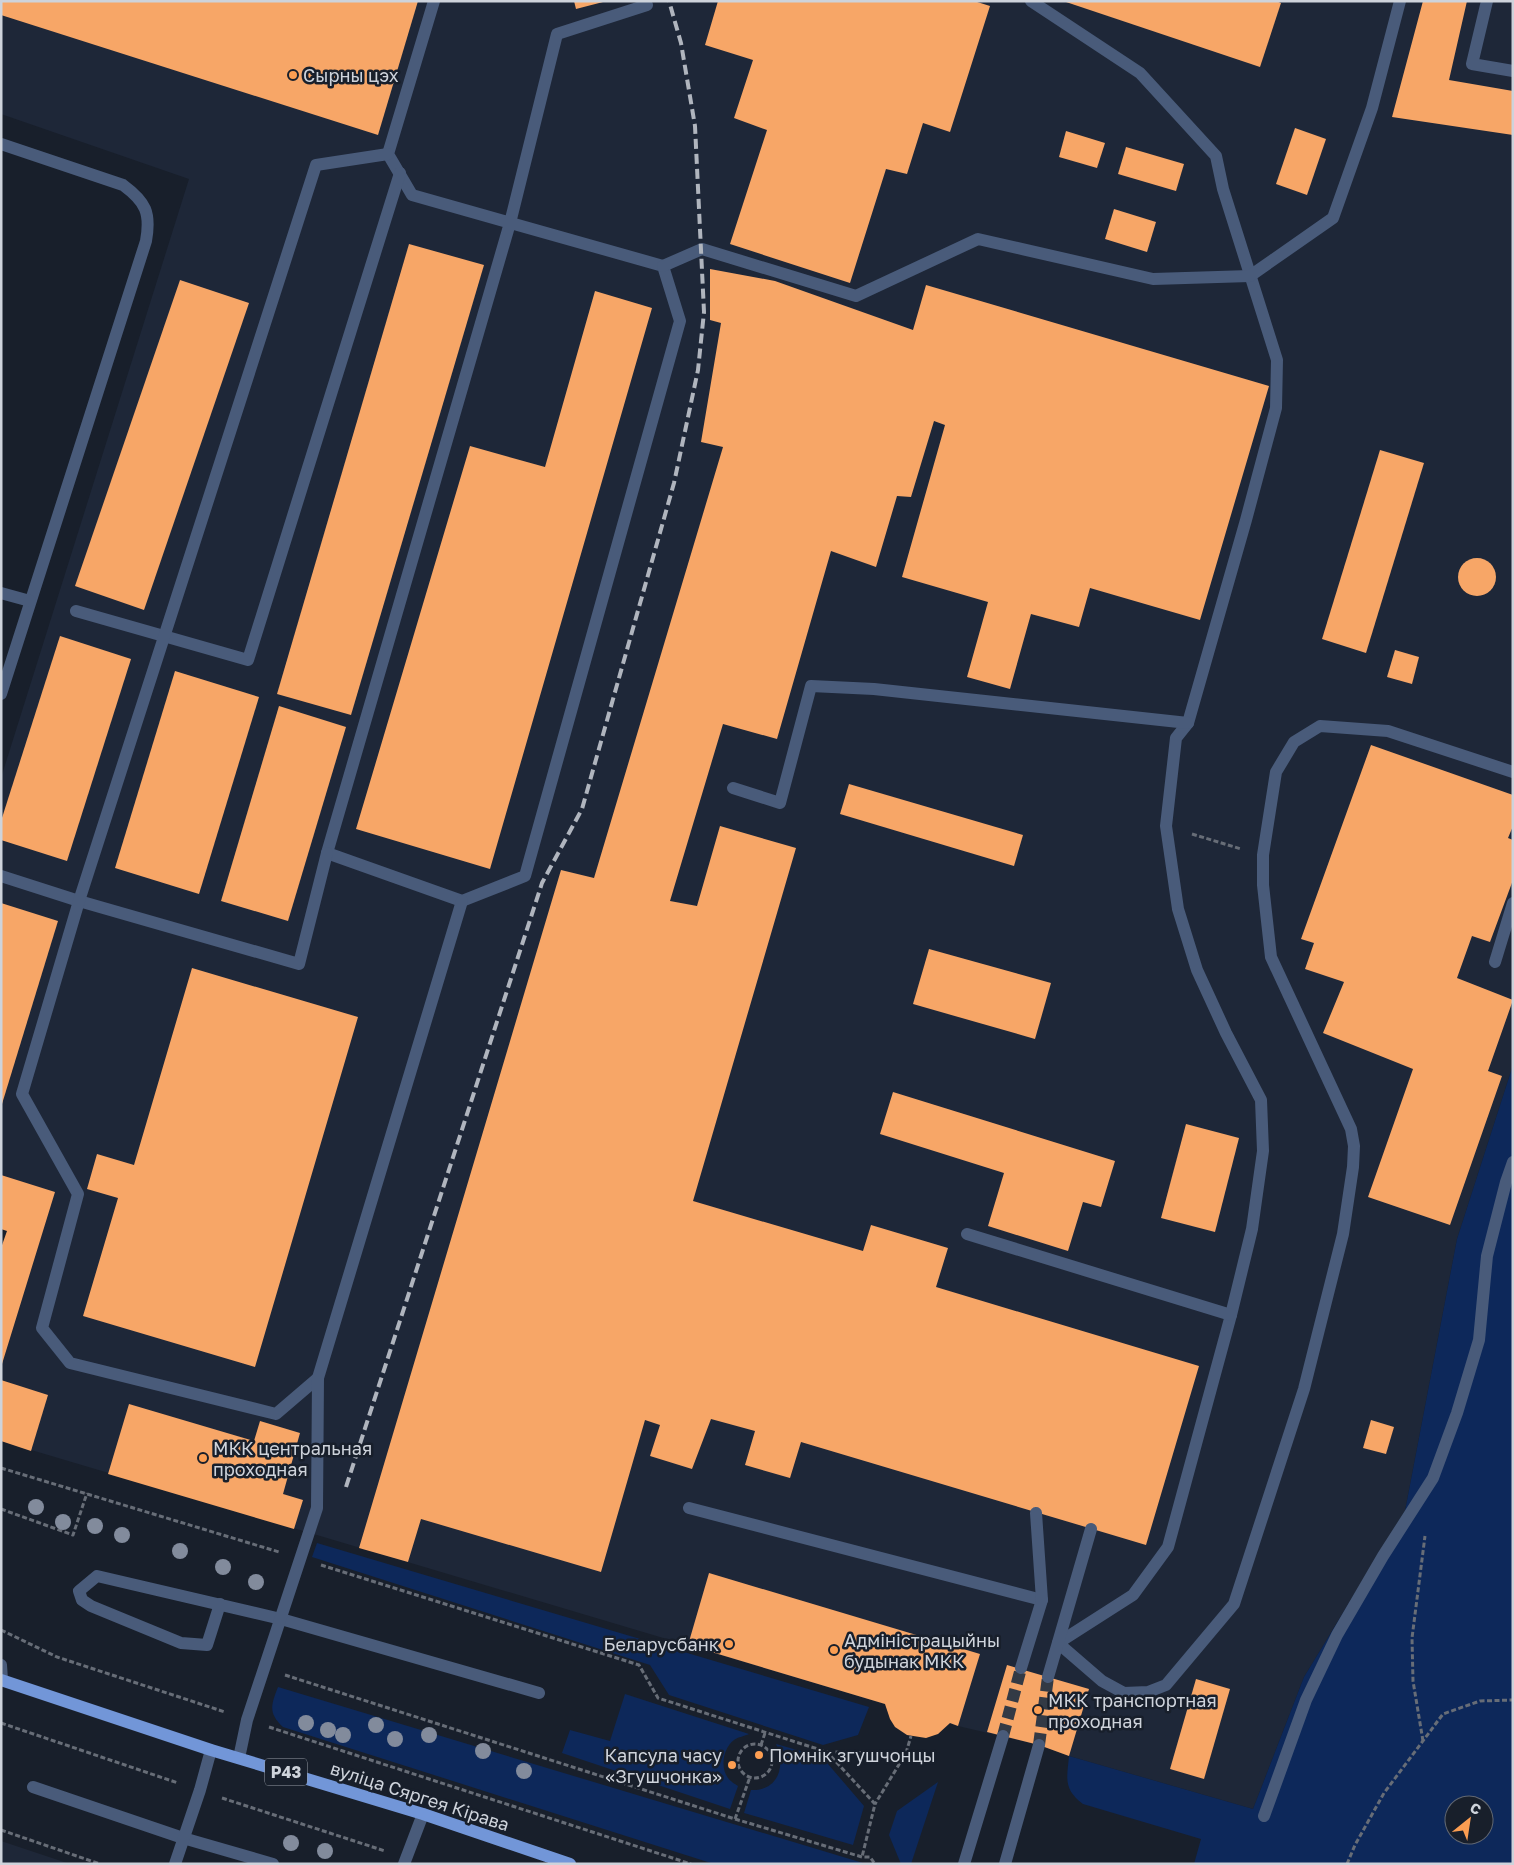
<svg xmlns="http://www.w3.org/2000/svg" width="1514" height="1865" viewBox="0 0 1514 1865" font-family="'Golos Text',sans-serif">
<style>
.built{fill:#1e2738}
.green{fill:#0d285a;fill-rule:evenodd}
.building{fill:#f7a667}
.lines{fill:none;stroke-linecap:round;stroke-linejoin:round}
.minor-tunnel{stroke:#333a45;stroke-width:12;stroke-dasharray:12 6;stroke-linecap:butt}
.path{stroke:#676d77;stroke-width:3;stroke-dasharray:5 2.5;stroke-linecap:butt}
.minor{stroke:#495b7a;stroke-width:12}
.major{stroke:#7296d8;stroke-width:12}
.rail{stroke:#b0b5be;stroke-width:4;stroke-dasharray:10 5;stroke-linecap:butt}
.tree{fill:#828b9c}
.poi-dot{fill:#fc9e52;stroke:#181f2b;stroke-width:2}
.labels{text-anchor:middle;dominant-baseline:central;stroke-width:5;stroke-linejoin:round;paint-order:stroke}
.shield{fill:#181f2b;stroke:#979da6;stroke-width:1}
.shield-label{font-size:16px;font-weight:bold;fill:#ced3db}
.poi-label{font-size:18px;fill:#ced3db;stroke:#181f2b;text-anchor:start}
.street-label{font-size:18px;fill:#ced3db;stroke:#181f2b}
</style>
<rect width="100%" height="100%" fill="#181f2b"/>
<!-- built -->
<g class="built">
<polygon points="1,1 1513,1 1513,1065 1457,1239 1405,1511 1304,1677 1253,1809 1069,1756 1039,1745 958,1726 885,1704 1,1441 1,1248 7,1231 1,1229 1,778 189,179 1,114"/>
<polygon points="1,1841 70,1864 1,1864"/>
</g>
<!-- green -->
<g class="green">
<path d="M1513,1065V1864H1194L1201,1839L1083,1804C1063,1789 1067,1778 1069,1756L1253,1809L1304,1677L1405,1511L1457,1239ZM1454,1805H1484V1835H1454Z"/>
<polygon points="317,1543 869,1707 858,1735 823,1745 669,1695 650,1665 312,1557"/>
<path d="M278,1687L863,1863V1864H714L283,1727C268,1713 271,1705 278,1687Z"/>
<path d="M625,1694L749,1734C745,1736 738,1737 734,1740C723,1748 720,1768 728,1778C730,1781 735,1784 738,1786L730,1809L562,1753L570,1730L610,1741Z"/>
<path d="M776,1744L822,1757L864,1806L853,1845L744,1813L751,1790C779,1791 786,1765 776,1744Z"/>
<polygon points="938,1782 911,1864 901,1864 889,1835 897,1811"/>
</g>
<!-- building -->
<g class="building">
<polygon points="1,1 418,1 378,135 1,15"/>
<polygon points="574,1 603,1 603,2 576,9"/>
<polygon points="718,1 974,1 990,6 950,132 923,123 907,174 886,169 850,283 730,244 767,130 734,118 753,60 705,45"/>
<polygon points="1276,1 1281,3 1260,67 1066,2"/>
<polygon points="1423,1 1467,1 1449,80 1513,91 1513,135 1392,117"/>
<polygon points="1295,128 1326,139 1307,195 1276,184"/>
<polygon points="1066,131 1105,143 1097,168 1059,157"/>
<polygon points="1126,147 1184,164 1176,191 1118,174"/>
<polygon points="1114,209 1156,222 1147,252 1105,239"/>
<polygon points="409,244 484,265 351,715 277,694"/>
<polygon points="710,269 775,281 913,330 926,285 1269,386 1200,620 1090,588 1079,627 1031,614 1010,689 967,677 988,602 902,577 945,425 934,421 911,497 897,496 876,567 831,551 777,739 723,724 670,901 697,906 720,826 796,848 693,1201 863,1251 871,1225 948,1248 936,1287 1199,1366 1146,1545 801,1442 790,1478 745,1465 755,1431 711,1419 692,1469 650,1456 660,1425 645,1420 601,1572 421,1519 408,1562 359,1548 561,870 594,878 723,447 701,442 721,323 710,320"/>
<polygon points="180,280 249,303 144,610 75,586"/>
<polygon points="595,291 652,308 490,869 356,829 470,446 545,467"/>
<polygon points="1380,450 1424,463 1366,653 1322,639"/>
<circle cx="1477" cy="577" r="19"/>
<polygon points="60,636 131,659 67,861 1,840 1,821"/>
<polygon points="1395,650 1419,657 1412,684 1387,677"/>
<polygon points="175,671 259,697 199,894 115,868"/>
<polygon points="279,706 346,727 288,921 221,901"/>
<polygon points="1371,745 1513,795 1513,826 1508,838 1513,840 1513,880 1490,942 1472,936 1457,978 1513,1000 1488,1071 1502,1076 1450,1225 1368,1197 1413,1069 1323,1033 1344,982 1305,969 1314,943 1301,939"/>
<polygon points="849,784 1023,835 1014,866 840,814"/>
<polygon points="1,903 58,921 2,1104 1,1104"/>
<polygon points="929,949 1051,983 1035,1039 913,1004"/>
<polygon points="192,968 358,1017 255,1367 83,1316 118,1198 87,1189 97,1154 134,1165"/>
<polygon points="893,1092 1115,1161 1101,1207 1083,1202 1068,1251 988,1226 1004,1173 880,1134"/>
<polygon points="1186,1124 1239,1138 1215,1232 1161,1218"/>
<polygon points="1,1175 55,1192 2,1364 1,1248 7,1231 1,1229"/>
<polygon points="1,1380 48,1395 31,1451 1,1441"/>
<polygon points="129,1404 254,1441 260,1421 300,1433 283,1494 303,1500 294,1529 108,1474"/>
<polygon points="1371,1420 1394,1427 1386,1454 1363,1448"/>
<polygon points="709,1573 980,1654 958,1726 950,1723 938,1734 926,1738 907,1735 895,1727 890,1719 885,1704 688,1645"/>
<polygon points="1007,1665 1089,1689 1069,1756 1039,1745 987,1732"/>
<polygon points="1196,1679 1230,1689 1204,1779 1170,1769"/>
</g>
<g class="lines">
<!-- minor-tunnel -->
<g class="minor-tunnel">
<polyline points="1003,1736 1021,1668"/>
<polyline points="1039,1745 1048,1677"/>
</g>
<!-- path -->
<g class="path">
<polyline points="1192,834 1241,849"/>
<polyline points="1,1468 279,1552"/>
<polyline points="1,1509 73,1535 87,1493"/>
<polyline points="321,1565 639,1665 658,1698 827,1752 875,1804 862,1857"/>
<polyline points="1,1630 57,1657 225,1712"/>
<polyline points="285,1675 735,1819 862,1857 870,1857 875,1864"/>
<polyline points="1,1723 178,1783"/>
<polyline points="269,1727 691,1864"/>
<polyline points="1423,1741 1413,1681 1412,1638 1425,1536"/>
<circle cx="755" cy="1761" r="17"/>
<polyline points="761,1745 765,1733"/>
<polyline points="828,1752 906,1753 875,1804"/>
<polyline points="906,1753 911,1736"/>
<polyline points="222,1798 385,1851"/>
<polyline points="735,1819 750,1777"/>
<polyline points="1,1830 100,1864"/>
<polyline points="1347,1864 1355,1845 1384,1793 1443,1714 1480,1701 1513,1700"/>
</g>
<!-- minor -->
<g class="minor">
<polyline points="434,1 388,154 412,195 663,266 680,321 525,876 462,901 327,853 510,223 557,34 647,5"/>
<polyline points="1031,1 1140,73 1216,156 1223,189 1277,360 1276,408 1246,520 1188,723 1176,738 1166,826 1178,909 1197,970 1226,1033 1261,1100 1263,1151 1252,1229 1231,1315 1168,1547 1133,1595 1058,1643 1102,1681 1124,1693 1148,1692 1166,1685 1234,1604 1304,1389 1343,1234 1353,1167 1354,1146 1351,1129 1271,957 1263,885 1263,855 1276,772 1294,742 1320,726 1388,731 1513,772"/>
<polyline points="1487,1 1472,64 1513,71"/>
<path d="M1,144L123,185C146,202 151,213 146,241L1,694"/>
<polyline points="663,266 702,249 856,296 978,239 1153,279 1250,276 1333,218 1372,108 1400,1"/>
<polyline points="1,593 30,601"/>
<polyline points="76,611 248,660 400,173"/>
<polyline points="733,788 780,803 811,686 874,689 1188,723"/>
<polyline points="1,876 79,901 299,964 327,853"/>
<polyline points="1495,962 1513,903"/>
<polyline points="967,1234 1231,1315"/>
<polyline points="318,1378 276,1414 70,1363 42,1328 78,1194 22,1094 79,901 316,165 388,154"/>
<polyline points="689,1508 1042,1600"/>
<polyline points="220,1604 207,1645 181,1643 91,1606 82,1600 79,1591 97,1576 281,1619 539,1693"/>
<polyline points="1,1665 2,1680"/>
<polyline points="1021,1668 1042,1600 1036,1513"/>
<polyline points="1048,1677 1091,1529"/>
<polyline points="239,1758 247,1720 317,1508 318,1378 462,901"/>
<polyline points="33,1787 183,1838 273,1864"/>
<polyline points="1264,1816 1306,1700 1337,1635 1383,1556 1433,1478 1457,1413 1479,1340 1487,1256 1506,1182 1513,1162"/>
<polyline points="175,1864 200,1790 211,1750"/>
<polyline points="404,1864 423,1814"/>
<polyline points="964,1864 1003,1736"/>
<polyline points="1005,1864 1039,1745"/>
</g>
<!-- major -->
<polyline class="major" points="1,1680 211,1750 423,1814 570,1864"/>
<!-- rail -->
<polyline class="rail" points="346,1487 542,883 582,809 674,483 698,370 704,312 695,126 681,43 669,1"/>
</g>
<!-- trees -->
<g class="tree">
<circle cx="36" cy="1507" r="8"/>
<circle cx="63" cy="1522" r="8"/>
<circle cx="95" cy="1526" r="8"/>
<circle cx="122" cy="1535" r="8"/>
<circle cx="180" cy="1551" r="8"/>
<circle cx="223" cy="1567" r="8"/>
<circle cx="256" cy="1582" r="8"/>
<circle cx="306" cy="1723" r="8"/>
<circle cx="376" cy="1725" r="8"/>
<circle cx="328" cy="1730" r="8"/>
<circle cx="343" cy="1735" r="8"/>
<circle cx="429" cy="1735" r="8"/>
<circle cx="395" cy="1739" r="8"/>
<circle cx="483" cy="1751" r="8"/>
<circle cx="524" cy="1771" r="8"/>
<circle cx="291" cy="1843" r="8"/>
<circle cx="325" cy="1851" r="8"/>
</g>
<!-- markers -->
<g class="poi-dot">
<circle cx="293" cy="75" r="5"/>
<circle cx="203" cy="1458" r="5"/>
<circle cx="729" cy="1644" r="5"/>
<circle cx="834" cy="1650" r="5"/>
<circle cx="1038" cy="1710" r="5"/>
<circle cx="759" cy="1755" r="5"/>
<circle cx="732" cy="1765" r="5"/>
</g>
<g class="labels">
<!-- shield labels -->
<rect class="shield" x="265" y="1758.5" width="42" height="27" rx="4"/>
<g class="shield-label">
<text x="286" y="1772">Р43</text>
</g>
<!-- poi labels -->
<g class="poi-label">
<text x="303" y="75">Сырны цэх</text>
<text x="213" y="1448">МКК центральная<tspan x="213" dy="21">проходная</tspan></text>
<text x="844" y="1640">Адміністрацыйны<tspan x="844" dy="21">будынак МКК</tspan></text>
<text x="719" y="1644" text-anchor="end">Беларусбанк</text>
<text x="1048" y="1700">МКК транспортная<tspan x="1048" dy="21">проходная</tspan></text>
<text x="722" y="1755" text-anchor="end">Капсула часу<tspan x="722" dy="21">«Згушчонка»</tspan></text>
<text x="769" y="1755">Помнік згушчонцы</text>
</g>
<!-- street labels -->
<g class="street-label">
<text transform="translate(420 1796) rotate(18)">вуліца Сяргея Кірава</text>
</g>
</g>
<!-- border -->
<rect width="1514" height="1865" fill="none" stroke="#ced3db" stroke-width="5"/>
<!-- north arrow -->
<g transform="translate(1469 1820) rotate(30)"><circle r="24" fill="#181f2b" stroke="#616771"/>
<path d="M0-4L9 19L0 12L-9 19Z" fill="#fc9e52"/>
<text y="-8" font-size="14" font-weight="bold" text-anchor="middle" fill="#ced3db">С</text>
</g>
</svg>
